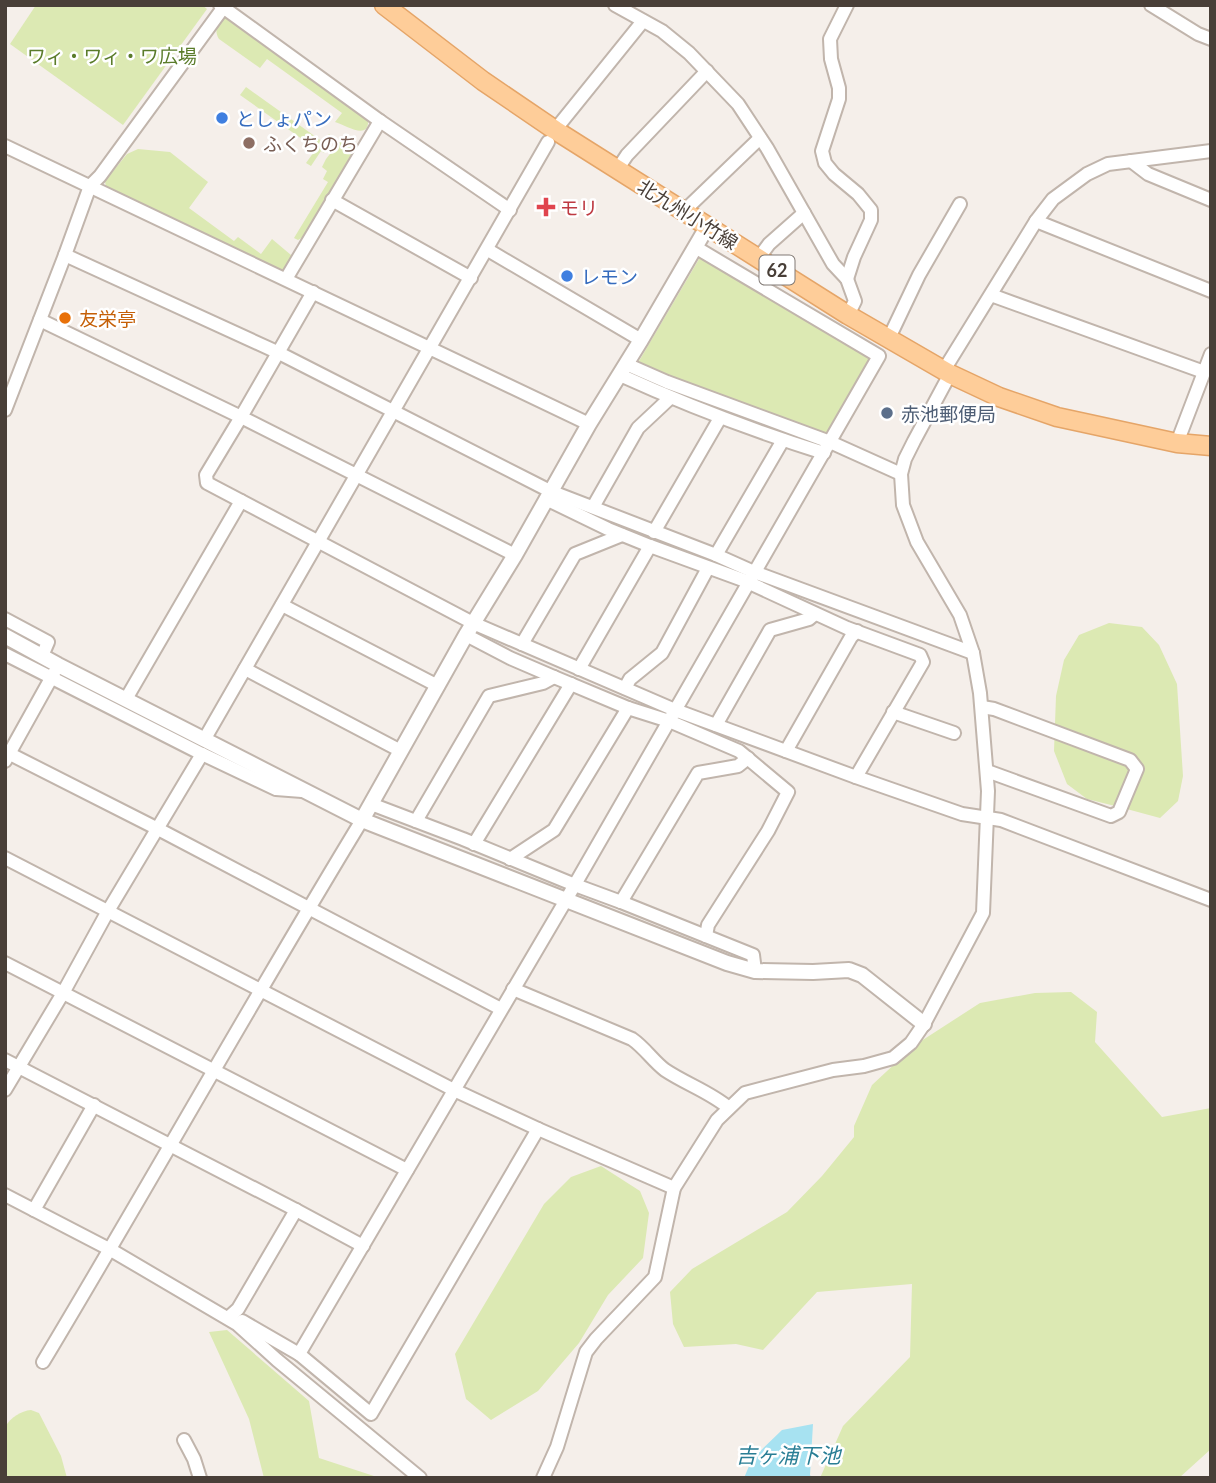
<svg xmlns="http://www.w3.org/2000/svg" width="1216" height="1483" viewBox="0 0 1216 1483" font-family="Lato,'Noto Sans JP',sans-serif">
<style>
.green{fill:#dce9b3}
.water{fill:#a7e2f1}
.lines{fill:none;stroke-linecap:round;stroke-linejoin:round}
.minor-casing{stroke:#c1b5ac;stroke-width:16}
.tertiary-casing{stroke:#c1b5ac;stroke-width:18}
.primary-casing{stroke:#e5a568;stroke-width:21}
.minor{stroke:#fff;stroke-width:12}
.tertiary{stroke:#fff;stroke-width:14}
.primary{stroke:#fecd99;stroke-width:18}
.shop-dot{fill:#3f7fe0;stroke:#fff;stroke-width:2.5}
.education-dot{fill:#8d6e63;stroke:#fff;stroke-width:2.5}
.health-dot{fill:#e0444e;stroke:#fff;stroke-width:2.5}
.food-dot{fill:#e8710a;stroke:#fff;stroke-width:2.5}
.service-dot{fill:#5c6f8a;stroke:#fff;stroke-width:2.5}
.labels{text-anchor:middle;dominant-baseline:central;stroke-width:5;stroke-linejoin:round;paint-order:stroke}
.shield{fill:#fff;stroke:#807974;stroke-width:2}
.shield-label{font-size:18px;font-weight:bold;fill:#493f38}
.park-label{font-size:19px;fill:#5a7c2a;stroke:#fff}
.shop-label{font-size:19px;fill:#366cbe;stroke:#fff;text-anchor:start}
.education-label{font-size:19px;fill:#785e54;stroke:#fff;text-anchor:start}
.health-label{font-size:19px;fill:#be3a42;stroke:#fff;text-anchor:start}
.street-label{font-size:19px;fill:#493f38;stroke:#fff}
.food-label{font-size:19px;fill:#c56008;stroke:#fff;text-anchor:start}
.service-label{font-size:19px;fill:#4e5e75;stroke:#fff;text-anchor:start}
.water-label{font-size:21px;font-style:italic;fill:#297e95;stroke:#fff}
</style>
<rect width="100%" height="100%" fill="#f5efea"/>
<!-- green -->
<g class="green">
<polygon points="36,5 202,5 207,9 123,125 10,44"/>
<path d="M227,17L368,119C370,141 347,126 335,122L342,113L267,59L260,68L219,39C214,31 217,25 222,18Z"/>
<polygon points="246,87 323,142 329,134 335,138 324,153 321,151 311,166 306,163 316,149 240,95"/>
<polygon points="341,140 356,146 305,236 298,240 294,238 328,182 323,179 327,171 322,167 326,159"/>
<polygon points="138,149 170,152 208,182 189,208 234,241 238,237 261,254 272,239 291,255 291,259 283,271 106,188 105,181 127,154"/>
<polygon points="699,259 707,259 870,358 872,366 826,437 643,367 639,361"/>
<polygon points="1109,623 1142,627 1159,645 1177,684 1183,776 1178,801 1160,818 1123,808 1087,799 1067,784 1054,751 1056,696 1064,660 1079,635"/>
<polygon points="1071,992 1097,1012 1095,1042 1162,1117 1211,1108 1211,1449 1179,1478 820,1478 843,1426 910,1357 912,1284 817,1292 763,1350 736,1344 684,1347 673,1324 670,1292 692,1269 787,1212 822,1176 854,1137 854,1126 872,1085 915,1045 980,1003 1035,993"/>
<polygon points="601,1166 640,1191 649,1213 643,1258 608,1295 579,1343 538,1391 491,1420 466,1399 455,1354 544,1204 571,1177"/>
<polygon points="227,1330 309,1401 319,1458 380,1478 264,1478 249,1419 209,1332"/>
<path d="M31,1410L39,1413L61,1456L67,1478H5V1427C11,1417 21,1411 31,1410Z"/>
</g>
<!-- water -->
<polygon class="water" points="813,1424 810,1475 812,1478 744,1478 752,1459 782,1430"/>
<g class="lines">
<!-- minor casing -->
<g class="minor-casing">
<g id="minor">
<polyline points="220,5 380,121 510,210"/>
<polyline points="615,5 662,31 689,53 738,104 767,148 833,264 847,279 855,301 848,315"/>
<polyline points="1151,5 1198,34 1211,39"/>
<polyline points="555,130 643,21"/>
<polyline points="5,146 589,424"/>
<polyline points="1131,161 1148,174 1211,200"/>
<polyline points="617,170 627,155 707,71"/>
<polyline points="332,200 471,278"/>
<polyline points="683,212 760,138"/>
<polyline points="1036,221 1211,291"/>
<polyline points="488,250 641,340"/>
<polyline points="65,255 277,352 550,491 716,555 754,572 973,653"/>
<polyline points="758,259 769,244 804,213"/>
<polyline points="286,279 380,121"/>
<polyline points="847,279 854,257 871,220 871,210 858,194 834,174 825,163 822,151 839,99 839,88 831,59 830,39 847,5"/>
<polyline points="313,292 241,417 515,555"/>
<polyline points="991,295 1204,372"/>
<polyline points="40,320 241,417 206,475 207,483 473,623 675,710 856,777 962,814 1001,820 1211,900"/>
<polyline points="889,338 919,275 960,204"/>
<polyline points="626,364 667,382 830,442 901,474"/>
<polyline points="944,370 1036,221 1053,199 1087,174 1108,164 1211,151"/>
<path d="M620,375C686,405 754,431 824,453"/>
<polyline points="5,410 65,255 90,186 100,176 223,8"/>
<polyline points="1177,443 1211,354"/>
<polyline points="546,499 608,529 650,546 743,580 847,628 920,655 923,662 856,777"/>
<polyline points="593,507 638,428 670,398"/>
<polyline points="654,532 720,418"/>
<polyline points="716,555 783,440"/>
<polyline points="282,605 438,686"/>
<polyline points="5,619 48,642 42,656"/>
<polyline points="466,635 510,658 554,677 628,708 669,721 739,751 788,792 768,831 708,925 706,936"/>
<polyline points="522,644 575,554 622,535"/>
<polyline points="5,654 202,754 276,789 302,791"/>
<polyline points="245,669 401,751"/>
<polyline points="579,669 650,546"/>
<polyline points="625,688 630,679 662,653 708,568"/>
<polyline points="126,699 241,501"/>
<polyline points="982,707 994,709 1130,760 1137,769 1119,812 1111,816 987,771"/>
<polyline points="893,712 954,733"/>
<polyline points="716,725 770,630 809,619 815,614"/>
<polyline points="204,740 548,142"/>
<polyline points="786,751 851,637 857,631"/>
<polyline points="10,754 158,829 501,1009"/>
<polyline points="5,761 54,673"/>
<polyline points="371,804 463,839 575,885 621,902 753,955 755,971"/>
<polyline points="416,821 489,696 543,683 554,677"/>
<polyline points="474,844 571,684"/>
<polyline points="5,858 454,1090 538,1129 674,1188"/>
<polyline points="510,859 554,830 628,708"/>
<polyline points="621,902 698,773 738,766 748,758"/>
<polyline points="5,963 407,1170"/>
<path d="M513,989L632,1039C645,1048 653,1061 665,1070C686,1084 710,1092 729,1108"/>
<polyline points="5,1060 296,1210 363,1246"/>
<polyline points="5,1090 63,993 108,911 202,754"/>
<polyline points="5,1195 111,1250 237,1324 277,1360 420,1478"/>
<polyline points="34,1210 94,1105"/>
<polyline points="228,1318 238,1309 296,1210"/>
<polyline points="242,1321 299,1354 371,1414 538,1129"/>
<polyline points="299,1354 566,900 879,356 695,247"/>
<path d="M43,1362C151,1182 253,999 362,820"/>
<polyline points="184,1440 194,1459 200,1478"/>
<polyline points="543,1478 557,1447 586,1352 596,1339 655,1277 674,1188 717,1120 745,1093 833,1070 864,1066 893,1058 911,1043 924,1024 983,913 988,791 980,693 973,653 960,615 917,542 903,505 901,474 905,459 914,441 950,374"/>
</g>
</g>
<!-- tertiary casing -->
<g class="tertiary-casing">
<g id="tertiary">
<polyline points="5,636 58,665 362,820 727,963 755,971 813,972 849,970 862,975 924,1024"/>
<polyline points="362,820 466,635 515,555 589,424 641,340 707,227"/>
</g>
</g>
<!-- primary casing -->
<g class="primary-casing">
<polyline id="primary" points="384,5 483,81 555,130 848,315 950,374 999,397 1057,417 1177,443 1211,446"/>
</g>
<!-- minor -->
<use href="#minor" class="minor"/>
<!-- tertiary -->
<use href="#tertiary" class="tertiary"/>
<!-- primary -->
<use href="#primary" class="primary"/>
</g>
<!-- markers -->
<g class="shop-dot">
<circle cx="222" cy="118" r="7"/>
<circle cx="567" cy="276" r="7"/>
</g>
<circle class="education-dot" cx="249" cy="143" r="7"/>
<path class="health-dot" d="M542.5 196.5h7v7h7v7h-7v7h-7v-7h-7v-7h7z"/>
<circle class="food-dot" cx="65" cy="318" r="7"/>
<circle class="service-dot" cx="887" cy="413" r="7"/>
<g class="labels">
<!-- shield labels -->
<rect class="shield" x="759.5" y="255.5" width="35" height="29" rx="5"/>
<g class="shield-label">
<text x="777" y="270">62</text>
</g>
<!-- park labels -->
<g class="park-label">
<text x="112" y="55">ワィ・ワィ・ワ広場</text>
</g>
<!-- shop labels -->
<g class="shop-label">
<text x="236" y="118">としょパン</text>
<text x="581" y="276">レモン</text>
</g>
<!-- education labels -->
<g class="education-label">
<text x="263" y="143">ふくちのち</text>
</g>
<!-- health labels -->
<g class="health-label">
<text x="560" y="207">モリ</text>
</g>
<!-- street labels -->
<g class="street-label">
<text transform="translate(688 214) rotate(32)">北九州小竹線</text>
</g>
<!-- food labels -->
<g class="food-label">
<text x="79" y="318">友栄亭</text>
</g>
<!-- service labels -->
<g class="service-label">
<text x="901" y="413">赤池郵便局</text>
</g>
<!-- water labels -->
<g class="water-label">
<text x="788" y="1454">吉ヶ浦下池</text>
</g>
</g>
<!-- border -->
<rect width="1216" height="1483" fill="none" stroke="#493f38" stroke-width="14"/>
</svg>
